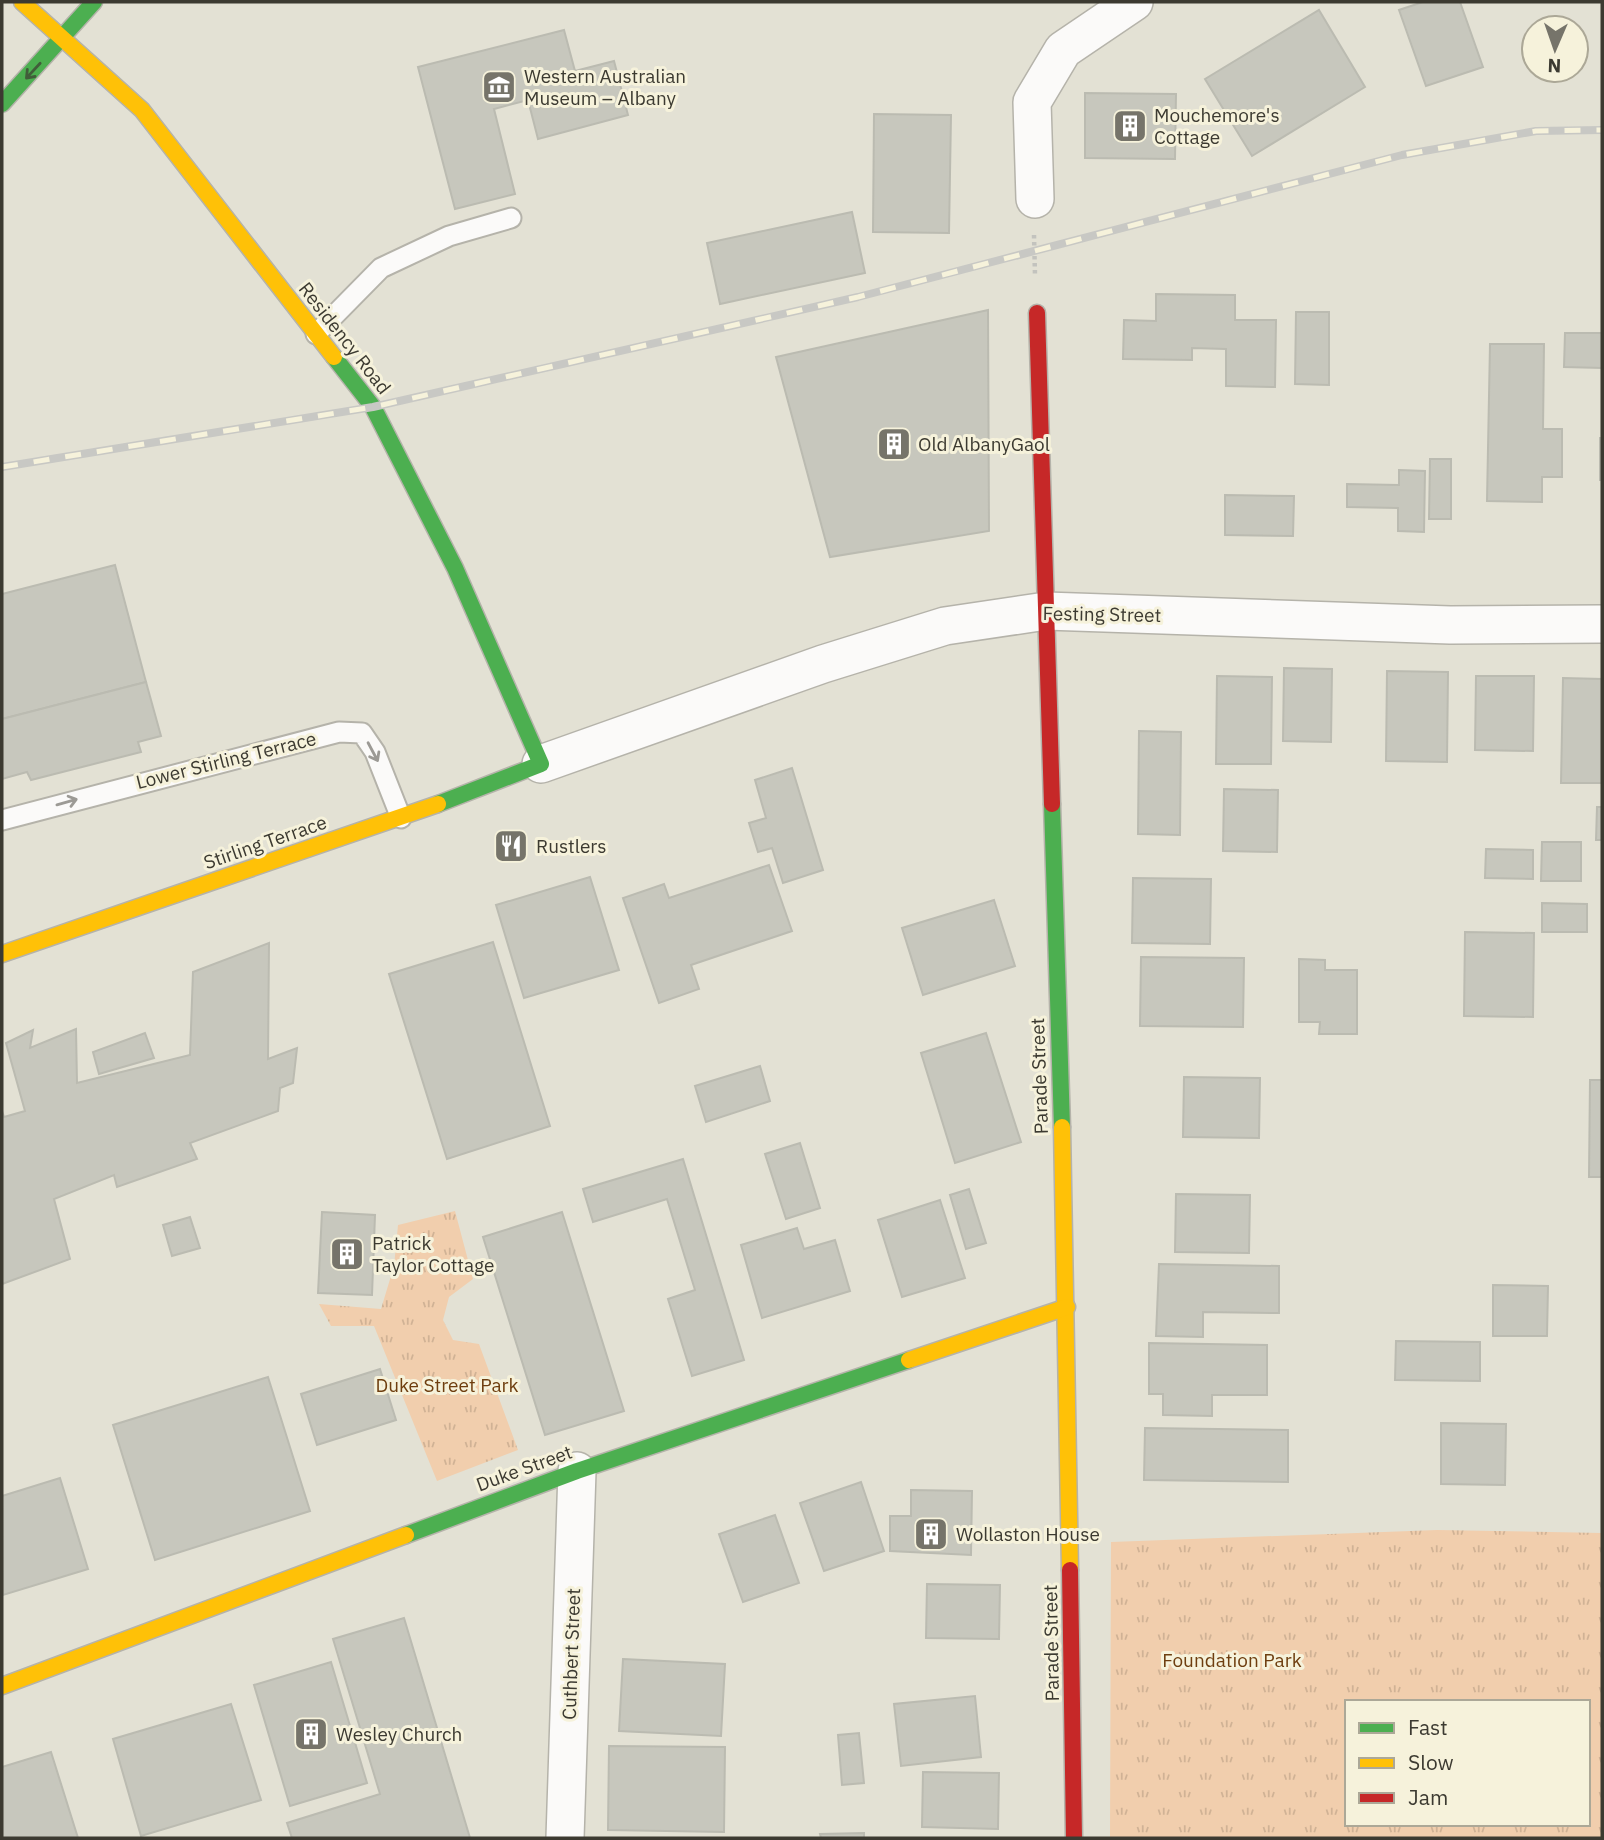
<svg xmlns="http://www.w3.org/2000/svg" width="1604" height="1840" viewBox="0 0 1604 1840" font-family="'IBM Plex Sans',sans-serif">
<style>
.park{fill:url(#park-tufts);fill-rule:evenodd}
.building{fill:#c7c7bd;stroke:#bbbbb1;stroke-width:2}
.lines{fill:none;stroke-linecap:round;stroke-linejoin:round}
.lane-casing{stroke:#b5b3aa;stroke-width:23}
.street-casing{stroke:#b5b3aa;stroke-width:40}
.fast-casing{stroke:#b5b3aa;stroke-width:19}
.slow-casing{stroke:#b5b3aa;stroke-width:19}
.jam-casing{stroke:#b5b3aa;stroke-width:19}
.path{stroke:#c3c3be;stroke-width:4.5;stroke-dasharray:3.5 3.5;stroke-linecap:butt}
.lane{stroke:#fbfaf9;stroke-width:19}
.street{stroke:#fbfaf9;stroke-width:37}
.fast{stroke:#4caf50;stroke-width:16}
.slow{stroke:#ffc107;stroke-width:16}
.jam{stroke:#c62828;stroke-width:16}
.rail-casing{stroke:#c8c8c4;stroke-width:8}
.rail{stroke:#f6f2db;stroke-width:5;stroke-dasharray:16;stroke-linecap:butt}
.oneway{stroke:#415d3a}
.oneway2{stroke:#9c9a95}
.labels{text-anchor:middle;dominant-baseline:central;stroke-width:6;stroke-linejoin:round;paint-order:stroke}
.poi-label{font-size:19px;fill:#3c3a31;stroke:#f6f2db;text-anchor:start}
.street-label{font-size:19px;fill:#3c3a31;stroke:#f6f2db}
.park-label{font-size:19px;fill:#6e3e0f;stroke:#f6f2db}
</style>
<defs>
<pattern id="park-tufts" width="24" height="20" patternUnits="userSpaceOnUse" patternTransform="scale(1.75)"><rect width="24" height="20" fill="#f1cead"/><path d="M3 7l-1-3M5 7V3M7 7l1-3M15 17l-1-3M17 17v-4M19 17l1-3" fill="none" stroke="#d0b295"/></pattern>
</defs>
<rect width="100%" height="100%" fill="#e3e1d4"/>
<!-- park -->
<g class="park">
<polygon points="455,1211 473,1279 449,1297 443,1320 453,1340 479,1344 518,1450 437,1481 374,1326 331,1326 319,1304 381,1309 394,1266 398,1225"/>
<path d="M1437,1530L1602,1533V1838H1110L1111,1542ZM1347,1702H1588V1824H1347Z"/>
</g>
<!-- building -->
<g class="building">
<polygon points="1423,2 1460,2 1483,67 1426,86 1399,10"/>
<polygon points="1319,10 1365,87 1252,156 1205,79"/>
<polygon points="564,30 575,71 614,61 628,115 538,139 528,100 494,109 515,194 455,209 418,67"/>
<polygon points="1085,93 1176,94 1175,159 1085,158"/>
<polygon points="874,114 951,115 949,233 873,232"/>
<polygon points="852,212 865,273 720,304 707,243"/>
<polygon points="1156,294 1235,295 1235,320 1276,320 1275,387 1226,386 1226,349 1192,348 1192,360 1123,359 1124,320 1156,321"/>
<polygon points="988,310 989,531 830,557 776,357"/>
<polygon points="1296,312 1329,312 1329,385 1295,384"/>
<polygon points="1565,333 1602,333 1602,368 1564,367"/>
<polygon points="1490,344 1544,344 1543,429 1562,429 1562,477 1542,477 1542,502 1487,501"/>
<rect x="1600" y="438" width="2" height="42"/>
<polygon points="1430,459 1451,459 1451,519 1429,519"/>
<polygon points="1399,470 1425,471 1424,532 1398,531 1398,508 1347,507 1347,484 1399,485"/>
<polygon points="1225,495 1294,496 1293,536 1225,535"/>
<polygon points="115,565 146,682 2,719 2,594"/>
<polygon points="1284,668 1332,669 1331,742 1283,741"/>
<polygon points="1387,671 1448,672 1447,762 1386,761"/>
<polygon points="1217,676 1272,677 1271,764 1216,764"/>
<polygon points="1476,676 1534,676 1533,751 1475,750"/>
<polygon points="1563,678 1602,679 1602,783 1561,783"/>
<polygon points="146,682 161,736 138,742 141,752 31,780 27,772 2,779 2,719"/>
<polygon points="1139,731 1181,732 1180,835 1138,834"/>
<polygon points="792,768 823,870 783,883 772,848 758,852 749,823 766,818 755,780"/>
<polygon points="1224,789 1278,790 1277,852 1223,851"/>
<polygon points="1597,807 1602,807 1602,840 1596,840"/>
<polygon points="1542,842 1581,842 1581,881 1541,881"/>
<polygon points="1486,849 1533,850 1533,879 1485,878"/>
<polygon points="769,865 792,931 691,965 699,989 659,1003 623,898 664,884 669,898"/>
<polygon points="590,877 619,970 524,998 496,905"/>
<polygon points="1133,878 1211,879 1210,944 1132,943"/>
<polygon points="994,900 1015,966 923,995 902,928"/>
<polygon points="1542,903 1587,904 1587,932 1542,932"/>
<polygon points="1465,932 1534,933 1533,1017 1464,1016"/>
<polygon points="493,942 550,1126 447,1159 389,974"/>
<polygon points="269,943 268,1059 297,1048 293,1083 280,1088 278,1111 190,1143 197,1159 117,1187 114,1175 54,1199 70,1259 2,1284 2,1111 4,1117 25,1111 6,1043 33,1030 30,1048 76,1029 77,1083 190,1055 193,972"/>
<polygon points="1141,957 1244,958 1243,1027 1140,1026"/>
<polygon points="1299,959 1325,960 1325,970 1357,970 1357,1034 1319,1034 1320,1022 1299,1022"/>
<polygon points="145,1033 154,1058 99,1074 93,1052"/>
<polygon points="986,1033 1021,1142 955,1163 921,1053"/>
<polygon points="760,1066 770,1101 706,1122 695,1086"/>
<polygon points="1184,1077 1260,1078 1259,1138 1183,1137"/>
<polygon points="1590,1080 1602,1080 1602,1177 1589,1177"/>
<polygon points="800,1143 820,1208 786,1219 765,1154"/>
<polygon points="683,1159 744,1360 692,1376 668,1299 695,1290 667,1199 593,1222 583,1189"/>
<polygon points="969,1189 986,1243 966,1249 950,1195"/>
<polygon points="1176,1194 1250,1195 1249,1253 1175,1252"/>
<polygon points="940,1200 965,1278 902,1297 878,1220"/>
<polygon points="322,1212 375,1215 372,1295 318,1293"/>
<polygon points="562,1212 624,1411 545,1435 483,1237"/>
<polygon points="190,1217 200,1248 172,1256 163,1225"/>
<polygon points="797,1228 804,1249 835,1240 850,1291 762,1318 741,1245"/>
<polygon points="1159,1264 1279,1266 1279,1313 1203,1312 1203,1337 1156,1336"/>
<polygon points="1493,1285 1548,1286 1547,1336 1493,1336"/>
<polygon points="1396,1341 1480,1342 1480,1381 1395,1380"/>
<polygon points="1149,1343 1267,1345 1267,1395 1212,1395 1212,1416 1163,1415 1163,1394 1149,1394"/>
<polygon points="380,1369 396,1420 317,1445 301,1394"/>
<polygon points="268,1377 310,1511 155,1560 113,1425"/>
<polygon points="1441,1423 1506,1424 1505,1485 1441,1484"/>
<polygon points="1145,1428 1288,1430 1288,1482 1144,1480"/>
<polygon points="60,1478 88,1569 3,1595 2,1496"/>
<polygon points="861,1482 884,1551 824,1571 800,1503"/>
<polygon points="911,1490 972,1491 971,1555 890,1551 890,1516 911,1516"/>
<polygon points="775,1515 799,1583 743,1602 719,1534"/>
<polygon points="927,1584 1000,1585 999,1639 926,1638"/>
<polygon points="404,1618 470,1838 292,1838 287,1823 380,1794 333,1639"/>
<polygon points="623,1659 725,1664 721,1736 619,1731"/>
<polygon points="331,1662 367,1783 290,1806 254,1685"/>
<polygon points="975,1696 981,1757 901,1766 894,1704"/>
<polygon points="231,1704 261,1800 141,1836 113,1739"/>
<polygon points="859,1733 864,1783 842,1785 838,1735"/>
<polygon points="609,1746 725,1747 724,1832 608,1830"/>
<polygon points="51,1752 78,1838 2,1838 2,1767"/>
<polygon points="923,1772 999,1773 998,1829 922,1827"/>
<polygon points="864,1833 864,1838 821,1838 820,1834"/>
</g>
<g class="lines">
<!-- lane casing -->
<g class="lane-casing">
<g id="lane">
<polyline points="316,334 381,268 449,236 511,218"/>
<polyline points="2,820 339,732 362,733 375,752 401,818"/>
</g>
</g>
<!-- street casing -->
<g class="street-casing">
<g id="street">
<polyline points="1035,199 1032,102 1063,50 1134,2"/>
<polyline points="541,764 823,664 945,626 1046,611 1450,625 1602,624"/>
<polyline points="565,1838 577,1471"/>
</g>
</g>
<!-- fast casing -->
<g class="fast-casing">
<g id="fast">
<polyline points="2,104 94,2"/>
<polyline points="334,357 373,407 455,568 541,764 438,804"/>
<polyline points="1052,804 1062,1127"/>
<polyline points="406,1535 577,1471 909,1360"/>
</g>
</g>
<!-- slow casing -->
<g class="slow-casing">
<g id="slow">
<polyline points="22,2 142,110 334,357"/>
<polyline points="2,954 438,804"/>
<polyline points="1062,1127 1070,1570"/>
<polyline points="909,1360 1067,1307"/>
<polyline points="2,1686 406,1535"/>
</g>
</g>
<!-- jam casing -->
<g class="jam-casing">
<g id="jam">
<polyline points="1037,313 1052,804"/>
<polyline points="1070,1570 1074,1838"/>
</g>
</g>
<!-- path -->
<polyline class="path" points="1034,235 1035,275"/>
<!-- lane -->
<use href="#lane" class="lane"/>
<!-- street -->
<use href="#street" class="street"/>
<!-- fast -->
<use href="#fast" class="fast"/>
<!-- slow -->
<use href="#slow" class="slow"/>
<!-- jam -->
<use href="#jam" class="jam"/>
<!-- rail casing -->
<g class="rail-casing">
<polyline id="rail" points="2,467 373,407 858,297 1402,155 1536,131 1602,130"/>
</g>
<!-- rail -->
<use href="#rail" class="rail"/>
</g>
<!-- one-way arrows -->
<defs><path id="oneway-shaft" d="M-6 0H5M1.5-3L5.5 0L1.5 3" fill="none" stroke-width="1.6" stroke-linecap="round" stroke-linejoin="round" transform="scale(1.75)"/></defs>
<use class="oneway" href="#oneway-shaft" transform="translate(33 71) rotate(133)"/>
<g class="oneway2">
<use href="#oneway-shaft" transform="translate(373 752) rotate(62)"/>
<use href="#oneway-shaft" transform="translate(67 802) rotate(-16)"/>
</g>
<!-- icons -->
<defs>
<g id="museum-square" transform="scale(1.75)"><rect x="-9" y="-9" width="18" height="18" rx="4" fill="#76746a" stroke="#f6f2db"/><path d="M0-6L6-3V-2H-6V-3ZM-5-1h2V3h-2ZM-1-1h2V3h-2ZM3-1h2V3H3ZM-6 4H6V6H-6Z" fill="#fff"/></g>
<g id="building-square" transform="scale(1.75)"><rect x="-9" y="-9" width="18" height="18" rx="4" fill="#76746a" stroke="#f6f2db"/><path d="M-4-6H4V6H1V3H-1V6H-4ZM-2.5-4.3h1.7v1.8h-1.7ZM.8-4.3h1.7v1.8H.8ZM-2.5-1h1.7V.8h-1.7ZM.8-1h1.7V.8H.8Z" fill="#fff"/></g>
<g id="restaurant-square" transform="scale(1.75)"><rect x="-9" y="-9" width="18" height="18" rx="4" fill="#76746a" stroke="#f6f2db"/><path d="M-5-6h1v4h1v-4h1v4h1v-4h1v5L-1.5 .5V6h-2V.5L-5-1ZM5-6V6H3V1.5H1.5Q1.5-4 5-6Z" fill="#fff"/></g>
</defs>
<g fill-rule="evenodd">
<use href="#museum-square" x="499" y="87"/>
<use href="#building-square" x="1130" y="126"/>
<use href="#building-square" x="894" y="444"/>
<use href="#restaurant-square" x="511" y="846"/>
<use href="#building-square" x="347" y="1254"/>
<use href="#building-square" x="931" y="1534"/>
<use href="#building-square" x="311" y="1734"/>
</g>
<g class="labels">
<!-- poi labels -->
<g class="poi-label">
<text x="524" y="76">Western Australian<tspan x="524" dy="22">Museum – Albany</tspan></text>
<text x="1154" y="115">Mouchemore's<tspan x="1154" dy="22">Cottage</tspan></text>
<text x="918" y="444">Old AlbanyGaol</text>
<text x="536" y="846">Rustlers</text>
<text x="372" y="1243">Patrick<tspan x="372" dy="22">Taylor Cottage</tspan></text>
<text x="956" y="1534">Wollaston House</text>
<text x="336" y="1734">Wesley Church</text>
</g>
<!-- street labels -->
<g class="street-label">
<text transform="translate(345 338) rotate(52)">Residency Road</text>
<text transform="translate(1102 614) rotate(1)">Festing Street</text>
<text transform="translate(226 760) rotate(-14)">Lower Stirling Terrace</text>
<text transform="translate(265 842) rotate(-19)">Stirling Terrace</text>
<text transform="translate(1039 1076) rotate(-92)">Parade Street</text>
<text transform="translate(524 1468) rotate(-20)">Duke Street</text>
<text transform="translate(1051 1643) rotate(-91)">Parade Street</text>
<text transform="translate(571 1654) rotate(-88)">Cuthbert Street</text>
</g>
<!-- park labels -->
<g class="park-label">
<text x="447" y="1385">Duke Street Park</text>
<text x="1232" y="1660">Foundation Park</text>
</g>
</g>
<!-- border -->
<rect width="1604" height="1840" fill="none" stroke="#3c3a31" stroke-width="7"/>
<!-- legend -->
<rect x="1345" y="1700" width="245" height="126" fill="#f6f2db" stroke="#aca897" stroke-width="2"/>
<rect x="1359" y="1723" width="35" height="10" fill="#4caf50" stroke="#aca897" stroke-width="2"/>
<text x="1408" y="1735" font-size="21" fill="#3c3a31">Fast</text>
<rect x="1359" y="1758" width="35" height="10" fill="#ffc107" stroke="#aca897" stroke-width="2"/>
<text x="1408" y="1770" font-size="21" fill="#3c3a31">Slow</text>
<rect x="1359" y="1793" width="35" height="10" fill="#c62828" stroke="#aca897" stroke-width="2"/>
<text x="1408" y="1805" font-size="21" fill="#3c3a31">Jam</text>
<!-- north arrow -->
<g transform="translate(1555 49) rotate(182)"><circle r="33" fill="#f6f2db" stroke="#aca897" stroke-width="2"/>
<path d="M0-5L12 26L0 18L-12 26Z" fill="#76746a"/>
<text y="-10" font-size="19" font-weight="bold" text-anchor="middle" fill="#3c3a31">N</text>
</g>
</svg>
